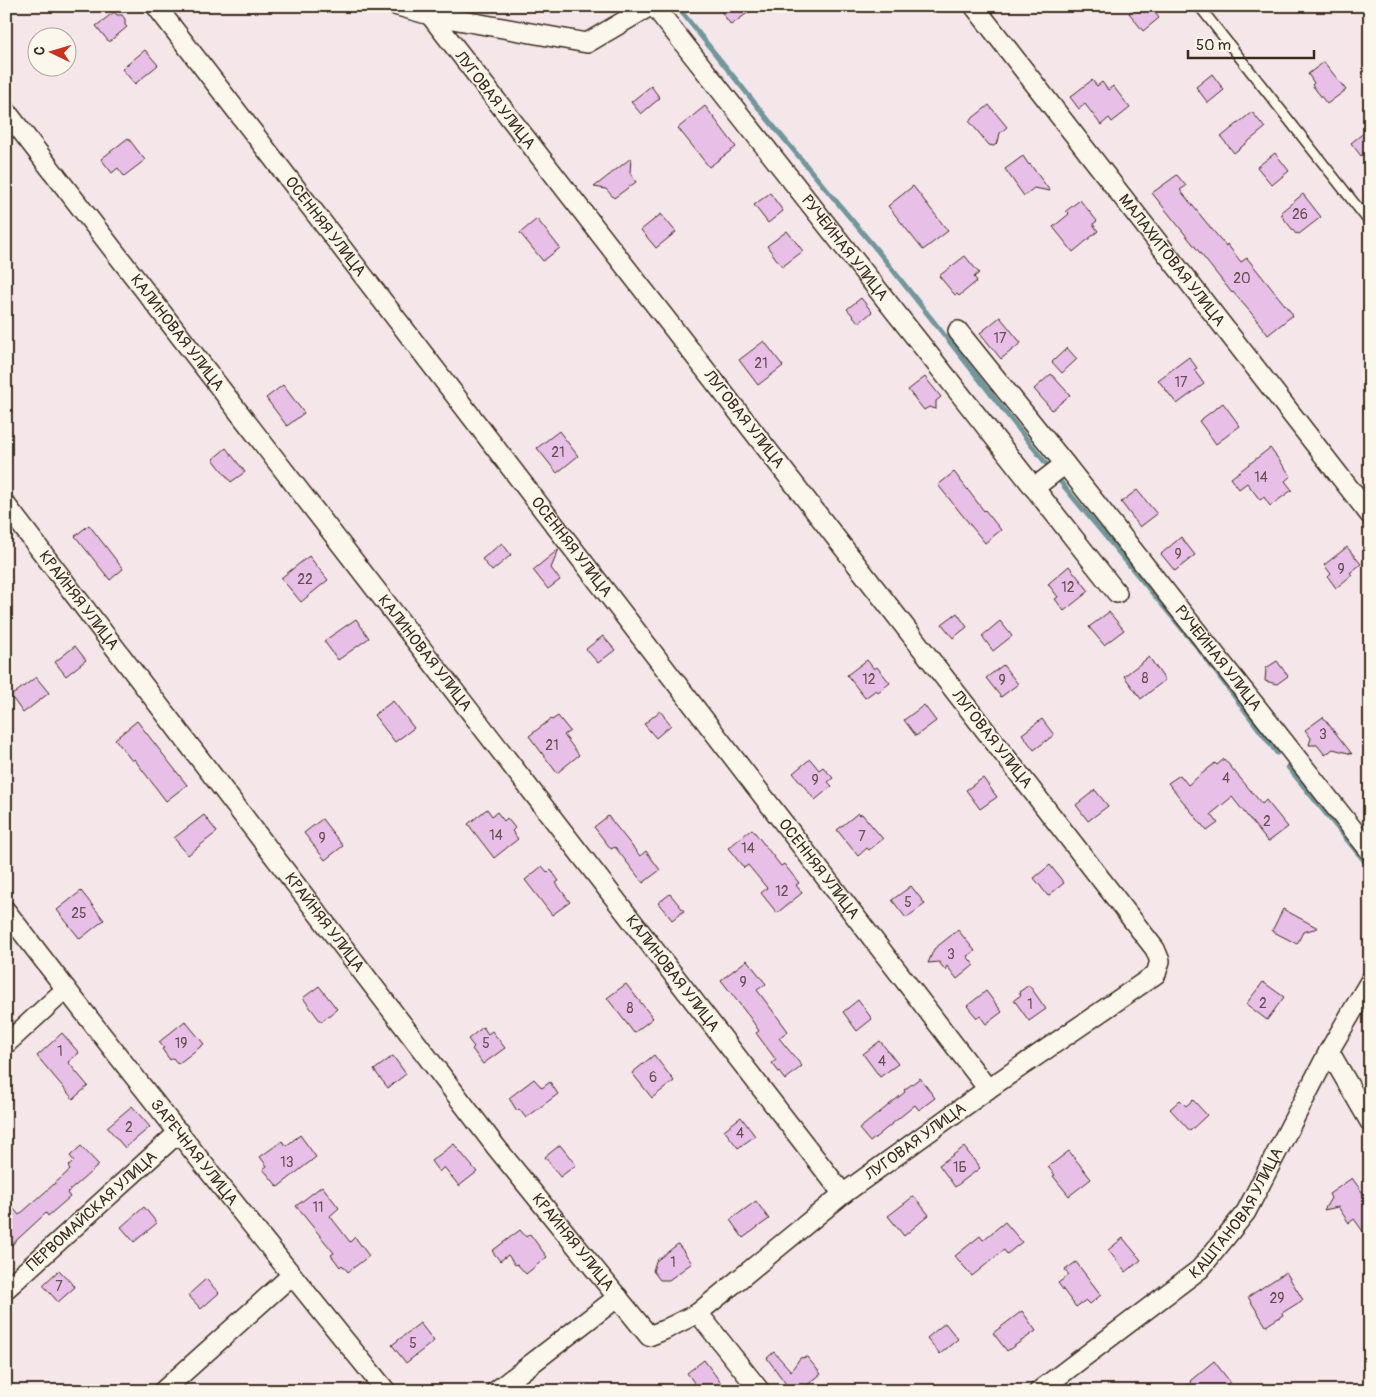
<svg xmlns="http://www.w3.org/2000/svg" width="1376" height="1397" viewBox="0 0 1376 1397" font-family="Pangolin,sans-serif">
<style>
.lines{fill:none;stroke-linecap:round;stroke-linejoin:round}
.stream{stroke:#6f979b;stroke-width:5}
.building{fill:#e7bfe7;stroke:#3b2a1e}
.lane-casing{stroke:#3b2a1e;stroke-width:12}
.street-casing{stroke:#3b2a1e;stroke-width:22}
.lane{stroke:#fbf7ec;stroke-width:9}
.street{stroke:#fbf7ec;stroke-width:19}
.labels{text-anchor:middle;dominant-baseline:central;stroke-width:4;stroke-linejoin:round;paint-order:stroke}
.number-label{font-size:14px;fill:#664f50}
.street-label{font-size:16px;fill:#3b2a1e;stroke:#fbf7ec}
</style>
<rect width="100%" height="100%" fill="#f5e6ea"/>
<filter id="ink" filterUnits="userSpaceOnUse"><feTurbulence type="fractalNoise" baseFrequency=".02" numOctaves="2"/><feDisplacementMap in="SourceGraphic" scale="10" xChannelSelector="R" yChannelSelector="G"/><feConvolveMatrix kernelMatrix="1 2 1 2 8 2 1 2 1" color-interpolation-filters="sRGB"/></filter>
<g filter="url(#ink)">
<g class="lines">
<!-- stream -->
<g class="stream">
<polyline points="680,10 770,122 877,250 1067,490 1198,648 1277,753"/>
<polyline points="1288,767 1370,868"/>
</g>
</g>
<!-- building -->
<g class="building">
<polygon points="717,6 757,6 731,25"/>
<polygon points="1137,6 1150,6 1159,18 1143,31 1129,13"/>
<polygon points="114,12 117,15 122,15 125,19 125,25 127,27 109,42 96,26"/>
<polygon points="145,50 158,65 135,84 122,69"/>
<polygon points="1324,62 1346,90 1327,104 1312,85 1314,83 1308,74"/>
<polygon points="1212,74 1224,90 1208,103 1196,87"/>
<polygon points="1092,80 1097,86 1102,82 1108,90 1113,86 1130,108 1112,122 1109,118 1101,125 1085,104 1079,109 1070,97"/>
<polygon points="651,86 660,98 641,114 631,102"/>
<polygon points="989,105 1007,127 1000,133 998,142 994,146 989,145 969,121"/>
<polygon points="705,106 736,147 709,167 678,128"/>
<polygon points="1252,112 1265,128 1234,153 1221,137"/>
<polygon points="1370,128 1370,149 1361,156 1351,143"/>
<polygon points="128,138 145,160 124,176 118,168 112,173 101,159"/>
<polygon points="1275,153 1289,171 1272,185 1257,167"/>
<polygon points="1023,156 1029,165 1030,164 1050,191 1034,188 1024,196 1005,169"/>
<polygon points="631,158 630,173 636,182 614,198 606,189 594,187"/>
<polygon points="1177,175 1186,186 1180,190 1210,227 1226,246 1227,244 1241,262 1247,258 1293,315 1268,335 1252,314 1233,292 1232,293 1152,193"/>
<polygon points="913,186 948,231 923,250 888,206"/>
<polygon points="770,193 783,211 768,223 754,205"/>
<polygon points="1303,194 1321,217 1299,234 1297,233 1296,234 1281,215 1283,214 1281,212"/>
<polygon points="1080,200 1097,221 1093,224 1098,231 1073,252 1053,227 1069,214 1066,211"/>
<polygon points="661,214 676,232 656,248 641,230"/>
<polygon points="537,219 560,248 543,261 520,233"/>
<polygon points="787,231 803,251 782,267 767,246"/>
<polygon points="965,256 979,273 974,277 977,281 959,296 957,294 955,295 939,276"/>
<polygon points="861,298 872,312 859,323 847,309"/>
<polygon points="1000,317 1021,343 1001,359 980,333"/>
<polygon points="764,341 783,366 758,385 739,360"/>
<polygon points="1067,348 1077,359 1062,373 1052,362"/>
<polygon points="1189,357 1197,368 1194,370 1204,384 1177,404 1158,380"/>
<polygon points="1051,374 1070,395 1052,410 1034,389"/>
<polygon points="925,377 941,397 936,401 936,409 929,407 924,410 908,390"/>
<polygon points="283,385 304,413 287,426 266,398"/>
<polygon points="1223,403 1240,426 1216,444 1199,421"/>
<polygon points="559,431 578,456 557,473 537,448"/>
<polygon points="226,448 245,472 231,482 213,459"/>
<polygon points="1270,448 1291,476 1285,481 1292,490 1270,506 1264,497 1260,500 1247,483 1239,489 1231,478"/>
<polygon points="954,472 984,511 985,510 1001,530 985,543 938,485"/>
<polygon points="1137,490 1157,514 1140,527 1121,502"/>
<polygon points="89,525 123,569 110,580 75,536"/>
<polygon points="1181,537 1195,555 1175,571 1161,554"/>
<polygon points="502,543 511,555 492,571 482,559"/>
<polygon points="1347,547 1361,564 1350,573 1352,575 1336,588 1328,577 1331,574 1324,565"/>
<polygon points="559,549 551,568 560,580 548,589 533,570"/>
<polygon points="309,556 328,580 301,602 281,578"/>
<polygon points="1069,566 1089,591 1064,611 1055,599 1058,597 1048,584"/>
<polygon points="1109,612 1124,630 1104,645 1089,627"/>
<polygon points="957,613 967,627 953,638 942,624"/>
<polygon points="356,619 369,638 338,660 324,641"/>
<polygon points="1000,621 1012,636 993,651 982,636"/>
<polygon points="603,636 615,650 598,663 586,649"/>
<polygon points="75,646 86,660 66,676 55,662"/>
<polygon points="1149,657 1165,680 1141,699 1124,676"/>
<polygon points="867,660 874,669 877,667 890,683 878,692 876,690 865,698 847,675"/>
<polygon points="1277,661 1288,676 1277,684 1265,681 1266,668"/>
<polygon points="1003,665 1018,684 1001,697 986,678"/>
<polygon points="36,677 49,693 23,713 11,696"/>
<polygon points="393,701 414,728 395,742 374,715"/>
<polygon points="924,705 936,721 916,736 904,720"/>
<polygon points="660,711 671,725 656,738 644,724"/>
<polygon points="558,716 570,731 564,735 579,755 557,773 529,736 551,719 552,720"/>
<polygon points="1323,717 1352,754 1333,749 1325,755 1317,745 1309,745 1311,738 1305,730"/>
<polygon points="1042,719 1054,735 1034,750 1022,734"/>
<polygon points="137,721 187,785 166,801 134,759 132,761 115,739"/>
<polygon points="810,759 819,770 823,767 833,778 828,782 832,786 815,800 793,773"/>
<polygon points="1224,759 1262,804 1266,800 1288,827 1268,842 1232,797 1211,814 1218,823 1207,831 1168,783 1180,775 1188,785 1215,763 1217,765"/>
<polygon points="983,778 997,797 980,809 966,790"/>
<polygon points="1095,790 1108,806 1088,821 1076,805"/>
<polygon points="487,809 492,816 497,812 504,821 507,818 515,828 512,831 518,839 494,858 468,824"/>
<polygon points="858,813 860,815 862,814 883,839 869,850 867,848 858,856 837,830"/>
<polygon points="204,815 217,832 188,855 174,838"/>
<polygon points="608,816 640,856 646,851 660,870 643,883 615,847 611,849 594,827"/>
<polygon points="322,819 343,846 325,860 304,833"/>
<polygon points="752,829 781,866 784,864 799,883 796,885 802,893 777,913 761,893 767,888 748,865 744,868 728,848"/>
<polygon points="1050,865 1064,883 1048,896 1034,878"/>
<polygon points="542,866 548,873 551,870 559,881 556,883 570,902 552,915 525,880"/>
<polygon points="911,886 925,904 906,918 892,900"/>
<polygon points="81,891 104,920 80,939 57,910"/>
<polygon points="670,894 684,911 672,920 658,903"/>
<polygon points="1283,909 1318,928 1303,932 1297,944 1272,931"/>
<polygon points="958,930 975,951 967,956 974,965 957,979 947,966 945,970 939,962 928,963 934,949"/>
<polygon points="747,960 766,984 757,990 788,1031 779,1038 802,1066 785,1080 772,1063 776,1060 756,1033 759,1031 751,1019 721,980"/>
<polygon points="1263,982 1284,997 1267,1020 1246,1004"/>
<polygon points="626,984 653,1018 634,1033 607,998"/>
<polygon points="1029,985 1046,1009 1029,1021 1014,1000 1021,995 1019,992"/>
<polygon points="319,986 337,1009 321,1022 303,998"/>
<polygon points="986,991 1002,1012 986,1024 980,1016 977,1018 967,1006"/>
<polygon points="858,1000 872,1019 857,1031 843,1012"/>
<polygon points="185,1021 204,1044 178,1064 173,1058 170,1060 162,1049 164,1048 159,1042"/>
<polygon points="483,1027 488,1034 492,1031 505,1048 483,1064 472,1049 474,1047 468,1039"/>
<polygon points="62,1033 79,1053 68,1062 88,1086 73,1099 37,1056"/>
<polygon points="880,1041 898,1064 880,1077 863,1054"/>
<polygon points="654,1055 674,1081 652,1098 632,1073"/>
<polygon points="393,1056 406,1074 388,1088 374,1070"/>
<polygon points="920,1078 935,1098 919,1110 915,1105 870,1142 859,1129 905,1092 904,1090"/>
<polygon points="534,1079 542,1088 550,1082 558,1094 526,1118 519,1109 517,1111 509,1098"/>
<polygon points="1180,1100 1186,1106 1193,1100 1207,1115 1190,1131 1170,1109"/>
<polygon points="132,1106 150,1127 125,1148 107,1127"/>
<polygon points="741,1117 755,1136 738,1148 724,1130"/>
<polygon points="300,1135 316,1157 278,1187 263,1169 267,1166 260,1157 282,1141 286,1146"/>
<polygon points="454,1144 477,1172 459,1186 444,1167 439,1172 431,1161"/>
<polygon points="560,1145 576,1165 560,1177 545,1157"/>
<polygon points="81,1146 99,1165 67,1193 70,1197 48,1216 46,1213 6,1250 6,1215 13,1208 19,1215 70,1170 68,1167 74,1161 70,1156"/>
<polygon points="964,1147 980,1168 955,1187 939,1165"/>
<polygon points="1069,1151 1091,1179 1069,1196 1053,1176 1055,1175 1048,1167"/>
<polygon points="1352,1178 1370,1203 1370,1241 1354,1219 1349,1223 1338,1207 1324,1210 1331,1198 1329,1194"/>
<polygon points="322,1186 339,1208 330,1216 350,1242 355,1237 369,1256 348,1272 342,1265 340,1267 331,1255 334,1253 296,1206"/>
<polygon points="914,1196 929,1215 904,1236 888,1216"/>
<polygon points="756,1201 769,1219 743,1238 730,1220"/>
<polygon points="144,1207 157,1223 134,1242 121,1227"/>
<polygon points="1005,1222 1022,1242 1007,1254 1004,1250 972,1276 955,1256 980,1236 983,1240"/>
<polygon points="520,1230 526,1237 530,1234 547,1257 526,1274 517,1264 515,1265 508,1255 500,1261 492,1251"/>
<polygon points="1123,1238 1141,1260 1126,1272 1108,1250"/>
<polygon points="678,1244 692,1263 669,1280 660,1280 653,1271 656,1261"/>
<polygon points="1076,1262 1101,1295 1090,1304 1086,1300 1076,1307 1058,1283 1069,1275 1065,1270"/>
<polygon points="59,1270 75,1287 58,1302 43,1285"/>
<polygon points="1286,1272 1303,1300 1282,1313 1283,1315 1266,1326 1248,1297"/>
<polygon points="206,1279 219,1293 201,1309 188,1295"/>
<polygon points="1022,1311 1036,1331 1007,1351 993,1333"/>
<polygon points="420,1323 434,1341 406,1363 392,1345"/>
<polygon points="945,1323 958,1339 940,1354 927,1338"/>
<polygon points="774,1352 791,1371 800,1358 807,1357 821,1374 800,1391 791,1391 767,1358"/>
<polygon points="704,1360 727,1391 700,1391 687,1373"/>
<polygon points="1214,1361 1230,1382 1218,1391 1181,1391 1191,1383 1190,1381"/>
</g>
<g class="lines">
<!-- lane casing -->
<g class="lane-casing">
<polyline id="lane" points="1199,6 1370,223"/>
</g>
<!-- street casing -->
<g class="street-casing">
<g id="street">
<path id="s1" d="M156,6L988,1089"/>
<polyline points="398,6 430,15 587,43 650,6"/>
<path id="s2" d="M654,6L1117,593"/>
<path id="s3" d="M974,6L1370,515"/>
<path id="s4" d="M6,111L843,1194"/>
<path id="s5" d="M958,331L1065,464L1370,851"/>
<polyline points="1034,488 1065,464"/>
<path id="s6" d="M6,505L496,1147L649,1336L664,1330L698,1313L843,1194L988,1089L1156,974L1160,961L1155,949L430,15"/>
<path id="s7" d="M6,911C130,1073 257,1233 386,1391"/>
<polyline points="6,1044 66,989"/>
<polyline points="1329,1051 1370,1122"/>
<path id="s8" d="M6,1289L179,1132"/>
<polyline points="698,1313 760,1391"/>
<polyline points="163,1391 292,1275"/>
<polyline points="496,1391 618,1297"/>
<path id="s9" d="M1039,1391L1200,1269L1246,1212L1329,1051L1370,981"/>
</g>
</g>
<!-- lane -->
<use href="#lane" class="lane"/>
<!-- street -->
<use href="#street" class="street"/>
</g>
</g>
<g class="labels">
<!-- number labels -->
<g class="number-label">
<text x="1300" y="214">26</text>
<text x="1242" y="278">20</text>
<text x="1000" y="338">17</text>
<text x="761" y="363">21</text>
<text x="1181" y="382">17</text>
<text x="558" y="452">21</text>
<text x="1261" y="477">14</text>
<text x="1178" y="554">9</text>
<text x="1341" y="569">9</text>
<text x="305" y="579">22</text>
<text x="1068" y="587">12</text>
<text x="1145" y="678">8</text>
<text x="869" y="679">12</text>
<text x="1002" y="680">9</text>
<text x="1323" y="734">3</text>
<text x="552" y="745">21</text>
<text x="1226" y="778">4</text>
<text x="815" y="780">9</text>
<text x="1267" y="821">2</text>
<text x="496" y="835">14</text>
<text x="862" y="836">7</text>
<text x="322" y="838">9</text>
<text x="748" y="848">14</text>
<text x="782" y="891">12</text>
<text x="908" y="902">5</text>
<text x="79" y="913">25</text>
<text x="951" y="954">3</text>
<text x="743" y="982">9</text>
<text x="1263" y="1003">2</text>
<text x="1030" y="1004">1</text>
<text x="630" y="1008">8</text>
<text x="181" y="1043">19</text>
<text x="486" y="1043">5</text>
<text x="60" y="1051">1</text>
<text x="882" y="1061">4</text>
<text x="653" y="1077">6</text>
<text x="129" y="1127">2</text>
<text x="740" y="1133">4</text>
<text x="287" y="1162">13</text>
<text x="960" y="1167">1Б</text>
<text x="318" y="1207">11</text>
<text x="673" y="1262">1</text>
<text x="59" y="1286">7</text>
<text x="1277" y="1298">29</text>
<text x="413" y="1343">5</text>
</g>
<!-- street labels -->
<g class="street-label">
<text transform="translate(495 100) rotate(52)">ЛУГОВАЯ УЛИЦА</text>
<text stroke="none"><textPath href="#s1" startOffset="278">ОСЕННЯЯ УЛИЦА</textPath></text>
<text stroke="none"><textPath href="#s2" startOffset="308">РУЧЕЙНАЯ УЛИЦА</textPath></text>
<text stroke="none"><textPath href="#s3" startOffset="322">МАЛАХИТОВАЯ УЛИЦА</textPath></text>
<text stroke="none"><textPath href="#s4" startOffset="280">КАЛИНОВАЯ УЛИЦА</textPath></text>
<text transform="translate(744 419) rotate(52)">ЛУГОВАЯ УЛИЦА</text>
<text stroke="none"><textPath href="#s1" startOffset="682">ОСЕННЯЯ УЛИЦА</textPath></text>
<text stroke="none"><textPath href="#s6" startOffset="120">КРАЙНЯЯ УЛИЦА</textPath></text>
<text stroke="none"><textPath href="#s4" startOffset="685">КАЛИНОВАЯ УЛИЦА</textPath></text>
<text stroke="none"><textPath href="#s5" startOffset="418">РУЧЕЙНАЯ УЛИЦА</textPath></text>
<text transform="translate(992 739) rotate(52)">ЛУГОВАЯ УЛИЦА</text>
<text stroke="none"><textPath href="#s1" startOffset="1088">ОСЕННЯЯ УЛИЦА</textPath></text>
<text stroke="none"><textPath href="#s6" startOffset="525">КРАЙНЯЯ УЛИЦА</textPath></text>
<text stroke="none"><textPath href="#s4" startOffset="1090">КАЛИНОВАЯ УЛИЦА</textPath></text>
<text stroke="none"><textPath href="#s6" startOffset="1382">ЛУГОВАЯ УЛИЦА</textPath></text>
<text stroke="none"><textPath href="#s7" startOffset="306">ЗАРЕЧНАЯ УЛИЦА</textPath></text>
<text stroke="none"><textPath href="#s8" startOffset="116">ПЕРВОМАЙСКАЯ УЛИЦА</textPath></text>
<text stroke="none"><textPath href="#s9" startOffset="269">КАШТАНОВАЯ УЛИЦА</textPath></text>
<text stroke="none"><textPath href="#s6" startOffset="930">КРАЙНЯЯ УЛИЦА</textPath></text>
</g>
</g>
<!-- margin -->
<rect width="1376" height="1397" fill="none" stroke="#fbf7ec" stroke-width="25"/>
<rect x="12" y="12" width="1351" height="1372" fill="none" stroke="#3b2a1e" stroke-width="2" filter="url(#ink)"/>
<!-- north arrow -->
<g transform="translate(52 52) rotate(275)"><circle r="24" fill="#fbf7ec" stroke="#aea59a"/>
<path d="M0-4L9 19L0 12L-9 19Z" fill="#c8321e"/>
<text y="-8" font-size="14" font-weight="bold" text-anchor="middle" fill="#3b2a1e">С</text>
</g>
<!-- scale -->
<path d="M1188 50v8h126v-8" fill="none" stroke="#3b2a1e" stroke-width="2.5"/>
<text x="1196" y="50" font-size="15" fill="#3b2a1e" stroke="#fbf7ec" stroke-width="4" paint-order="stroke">50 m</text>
</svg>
